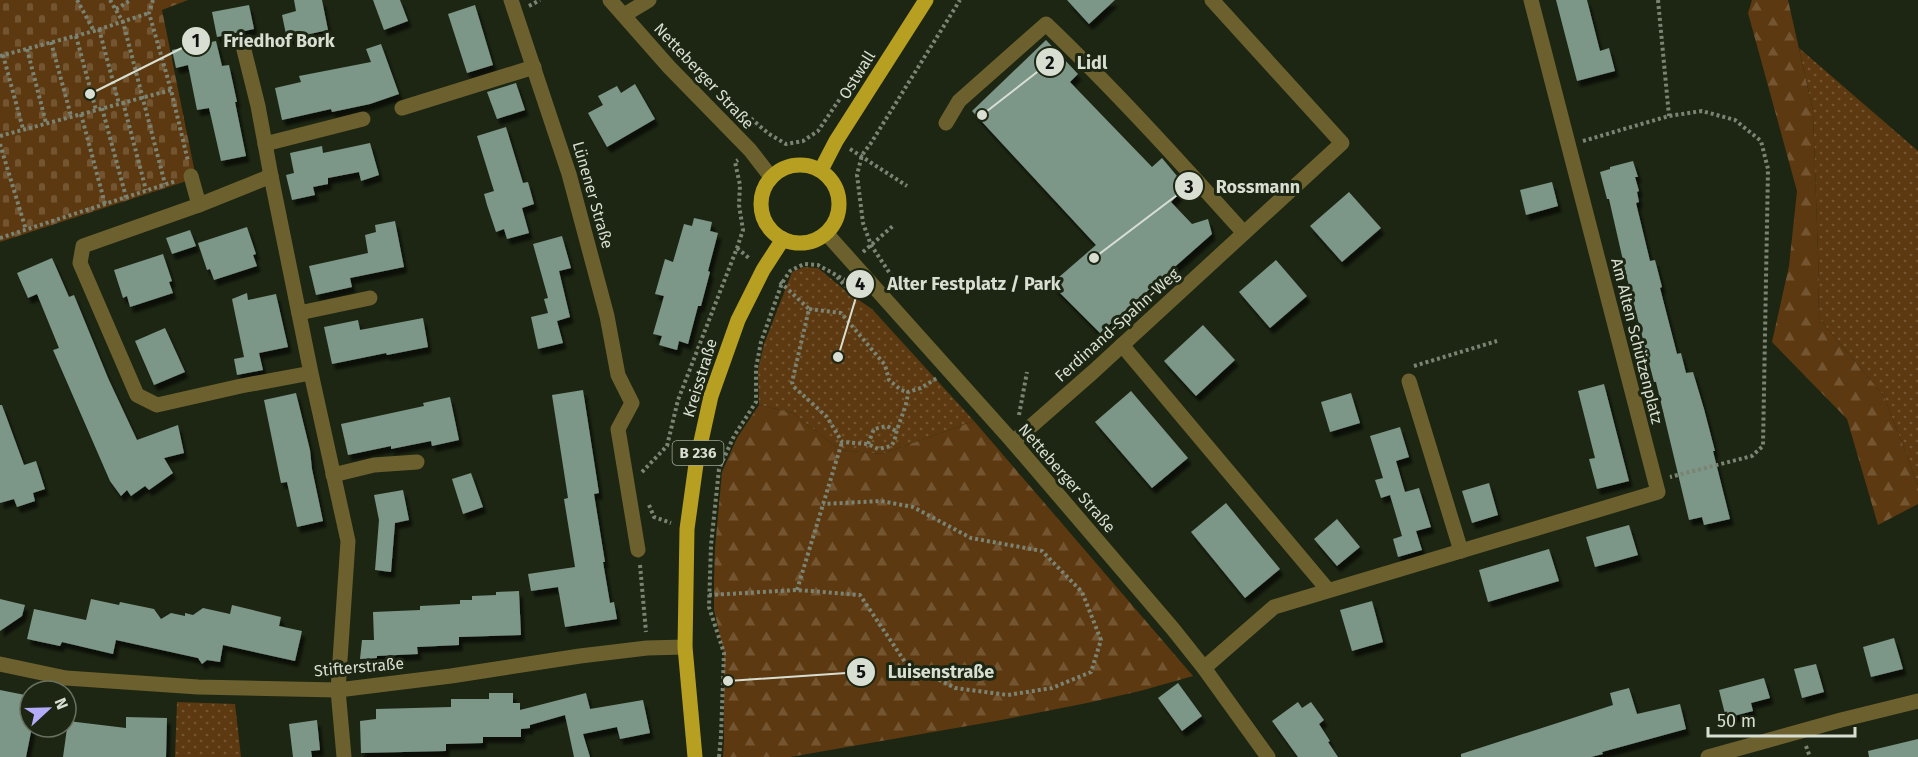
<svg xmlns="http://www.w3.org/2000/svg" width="1918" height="757" viewBox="0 0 1918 757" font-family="'Fira Sans',sans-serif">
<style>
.green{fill:url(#green-dots)}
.forest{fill:url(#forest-firs)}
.cemetery{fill:url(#cemetery-stones)}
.building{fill:#7c9688;filter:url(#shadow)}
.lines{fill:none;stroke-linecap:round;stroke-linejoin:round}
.path{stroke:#7b8373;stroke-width:4;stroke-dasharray:3 3;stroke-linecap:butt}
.minor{stroke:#6c612e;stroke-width:15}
.major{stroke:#b79f21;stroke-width:15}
.labels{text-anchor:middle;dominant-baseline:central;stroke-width:6;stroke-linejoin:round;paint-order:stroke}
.shield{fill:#1d2613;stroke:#a0a899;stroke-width:1.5}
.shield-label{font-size:15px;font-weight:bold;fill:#d8dfd2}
.street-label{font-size:16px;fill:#d8dfd2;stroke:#1d2613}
.leader{fill:none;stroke:#d8dfd2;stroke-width:2}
.callout-dot{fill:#d8dfd2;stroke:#1d2613;stroke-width:2}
.mark-label{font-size:18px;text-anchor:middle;font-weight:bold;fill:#111}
.callout-label{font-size:18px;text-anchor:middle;font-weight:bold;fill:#d8dfd2;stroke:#1d2613;stroke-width:6;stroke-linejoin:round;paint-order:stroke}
</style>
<defs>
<pattern id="green-dots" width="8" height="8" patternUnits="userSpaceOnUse" patternTransform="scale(1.5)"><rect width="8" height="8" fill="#5c3910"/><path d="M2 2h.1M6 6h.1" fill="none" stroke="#735532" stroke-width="1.8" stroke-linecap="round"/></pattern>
<pattern id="forest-firs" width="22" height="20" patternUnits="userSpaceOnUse" patternTransform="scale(1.5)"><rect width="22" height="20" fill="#5c3910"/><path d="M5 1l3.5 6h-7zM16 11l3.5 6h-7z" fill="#735532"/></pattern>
<pattern id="cemetery-stones" width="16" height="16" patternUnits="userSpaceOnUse" patternTransform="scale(1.5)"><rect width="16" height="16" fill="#5c3910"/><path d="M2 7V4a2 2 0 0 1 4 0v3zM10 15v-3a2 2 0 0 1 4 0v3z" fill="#735532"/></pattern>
<filter id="shadow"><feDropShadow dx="3.5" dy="6" stdDeviation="1.5" flood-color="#0009"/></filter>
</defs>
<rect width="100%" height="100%" fill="#1d2613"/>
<!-- green -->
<g class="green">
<polygon points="1799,48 1918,151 1918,485 1884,396 1818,317 1819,283 1813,111"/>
<polygon points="804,267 818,268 847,292 872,309 974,421 882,454 840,450 793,413 759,405 758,370 764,344 792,272"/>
<polygon points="177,702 235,704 241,757 175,757"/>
</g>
<!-- forest -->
<g class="forest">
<polygon points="1752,0 1788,0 1813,111 1819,283 1818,317 1884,396 1918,485 1918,504 1878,525 1847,419 1772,342 1789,266 1797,191 1748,13"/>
<polygon points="759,405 793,413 840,450 882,454 974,421 1193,676 1140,691 1087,703 996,721 790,757 723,757 724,741 724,653 714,610 714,582 715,548 722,472 737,438"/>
</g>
<!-- cemetery -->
<polygon class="cemetery" points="0,0 188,0 162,10 196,178 0,242"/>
<!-- building -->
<g class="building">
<polygon points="294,0 322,0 328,30 287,39 282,15 296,11"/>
<polygon points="373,0 400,0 408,21 384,30"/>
<polygon points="1067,0 1115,0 1089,24"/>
<polygon points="1556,0 1587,0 1600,51 1609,48 1615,71 1577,81"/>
<polygon points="249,5 254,29 217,37 212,12"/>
<polygon points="475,5 493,65 467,73 448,14"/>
<polygon points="1046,40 1078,74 1070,82 1152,167 1162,158 1177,176 1179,194 1171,202 1192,224 1208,219 1212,234 1100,333 1051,284 1096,245 972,111"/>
<polygon points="216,41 222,66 229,65 237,102 235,102 246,156 221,161 209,108 197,110 188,65 176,68 172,50"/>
<polygon points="381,44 399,94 370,104 332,112 331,109 282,120 275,88 301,82 299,76 371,62 366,49"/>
<polygon points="516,83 525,110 497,119 487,92"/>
<polygon points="635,84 655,119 607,147 588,113 603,105 598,96 617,86 621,93"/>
<polygon points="506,127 523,183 528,182 534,204 522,208 529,233 507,239 504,229 496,232 487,205 484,194 494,191 477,136"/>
<polygon points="370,143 379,175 361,181 359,172 328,178 328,184 313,187 315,195 292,200 286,175 294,173 290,153 322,146 323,153"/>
<polygon points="1633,161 1638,177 1635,177 1639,191 1637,192 1639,202 1636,203 1650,261 1655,260 1662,287 1660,288 1677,354 1681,353 1686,373 1693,372 1704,409 1715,451 1713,451 1730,519 1704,525 1702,517 1689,520 1656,382 1654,382 1627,278 1609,199 1607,199 1600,172 1610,169 1610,167"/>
<polygon points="1552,182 1558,206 1526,215 1520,190"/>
<polygon points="1349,192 1381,228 1342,262 1310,226"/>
<polygon points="694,218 712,222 710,231 718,233 708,271 710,272 701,306 698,306 688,344 679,341 677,350 659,345 662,336 653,334 664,296 655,294 665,259 673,262 684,224 692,226"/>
<polygon points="395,221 404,267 350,278 352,287 316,295 309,266 368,253 365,235 376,232 375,225"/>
<polygon points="247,227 256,254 253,255 257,266 214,280 210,269 207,270 198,243"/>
<polygon points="190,230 196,246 172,254 166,238"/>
<polygon points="562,236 571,268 559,271 570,317 557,321 563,343 538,349 531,317 548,313 544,299 548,298 533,244"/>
<polygon points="163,254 172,281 169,282 173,293 130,307 127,296 123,298 114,270"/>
<polygon points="52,258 69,297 74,295 108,378 137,440 178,425 184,453 164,458 173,473 149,490 145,486 131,496 127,490 121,496 110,481 53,350 59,348 37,294 28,298 17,273"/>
<polygon points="1276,260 1307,296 1270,328 1239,292"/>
<polygon points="247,293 248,300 276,294 288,347 259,353 263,370 237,375 234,359 244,357 232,299"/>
<polygon points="423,318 428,347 387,355 386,353 332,364 324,327 358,320 360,330"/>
<polygon points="1203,325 1235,360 1196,396 1164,361"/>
<polygon points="165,328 185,372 154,385 135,341"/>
<polygon points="1604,384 1629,481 1597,489 1589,459 1595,458 1578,391"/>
<polygon points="583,390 599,493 594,494 605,562 603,562 610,603 614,602 617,619 565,627 558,587 531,591 528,574 575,567 564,499 568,498 552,395"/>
<polygon points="1131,391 1188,458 1152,488 1095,422"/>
<polygon points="296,393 310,450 312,469 323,521 297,527 287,482 281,483 264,400"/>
<polygon points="1351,393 1360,423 1330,432 1321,402"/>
<polygon points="450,397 459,440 432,446 431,441 391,449 391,446 348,455 341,424 424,406 423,403"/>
<polygon points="0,405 2,405 24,465 36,461 45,489 33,493 35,501 17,507 14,499 0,503"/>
<polygon points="1400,427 1409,457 1396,461 1405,492 1419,488 1431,527 1416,531 1422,550 1398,557 1393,539 1402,536 1390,495 1381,498 1375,480 1383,478 1370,436"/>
<polygon points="471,473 483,507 463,514 452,479"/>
<polygon points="1489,483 1498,515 1472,523 1462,491"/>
<polygon points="403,490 409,520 395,523 391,572 375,570 379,520 374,495"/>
<polygon points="1226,503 1280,569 1245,598 1191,532"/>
<polygon points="1337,519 1360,547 1337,566 1314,539"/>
<polygon points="1629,525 1638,555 1595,567 1586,537"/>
<polygon points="1549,549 1559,581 1488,602 1479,570"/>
<polygon points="519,591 521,635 459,637 459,645 417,647 418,654 377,656 377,658 360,659 362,640 374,640 373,612 420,610 420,606 460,604 460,600 472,600 472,596 496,595 496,592"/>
<polygon points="0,599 25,605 22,616 0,631"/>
<polygon points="91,599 119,605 120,602 154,609 161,619 171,613 185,616 185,613 193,615 203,608 230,614 232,605 281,617 279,626 302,631 295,661 223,645 220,662 207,660 202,664 198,658 116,640 113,654 62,642 60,646 27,639 34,609 86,620"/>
<polygon points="1372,601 1383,642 1352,651 1340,610"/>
<polygon points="1894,638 1903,669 1871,677 1863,647"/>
<polygon points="1816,664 1824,692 1802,698 1794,669"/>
<polygon points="1764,678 1770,698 1751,703 1753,711 1726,718 1719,690"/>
<polygon points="1178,683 1202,716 1182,731 1158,698"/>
<polygon points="1629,688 1637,714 1680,704 1686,729 1602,752 1603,754 1591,757 1461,757 1461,754 1613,705 1610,693"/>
<polygon points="0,690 30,696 30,727 32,727 26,757 0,757"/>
<polygon points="489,693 513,693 513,703 520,703 520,710 586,693 590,709 643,700 650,733 620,739 617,727 583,734 590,757 574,757 565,715 530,725 530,728 521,729 521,737 483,737 483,743 446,744 446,751 361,753 360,721 376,719 376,709 451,707 451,699 489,699"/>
<polygon points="1298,702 1302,708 1311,702 1324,720 1319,724 1330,741 1328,742 1338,757 1298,757 1272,721"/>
<polygon points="126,717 167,718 166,757 63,757 68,721 126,728"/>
<polygon points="317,720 320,750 311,751 312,757 293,757 289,724"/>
<polygon points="1918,739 1918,757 1869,757 1868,751"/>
</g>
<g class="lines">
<!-- path -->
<g class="path">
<polyline points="77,0 94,31"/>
<polyline points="110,0 123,22 165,184"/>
<polyline points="153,0 149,13 171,90 188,161"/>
<polyline points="1658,0 1669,116"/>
<polyline points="529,6 540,0"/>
<polyline points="116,9 131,0"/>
<polyline points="99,29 119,104"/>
<polyline points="76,36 96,110"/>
<polyline points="51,42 71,116"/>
<polyline points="27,49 46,123"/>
<polyline points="3,55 23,129"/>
<polyline points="0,56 94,31 149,13"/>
<polyline points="719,91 769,134 786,144 803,141 818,131 854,78"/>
<polyline points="123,102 146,190"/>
<polyline points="102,108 126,197"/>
<polyline points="81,114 105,204"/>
<polyline points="0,136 171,90"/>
<polyline points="1583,141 1669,116 1702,111 1735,120 1761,141 1768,169 1763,446 1752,456 1670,477"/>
<polyline points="0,144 26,230"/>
<polyline points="850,149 907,186"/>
<polyline points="0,238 176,181"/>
<polyline points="737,248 750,259"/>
<polyline points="863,252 894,225"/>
<polyline points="837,277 850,291 858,296"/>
<path d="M780,282L809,309L792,382L793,386L827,417L842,442L868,444L878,449L891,446C896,440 895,435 898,427C902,415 907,405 908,392L921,388L937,378"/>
<polyline points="899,287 871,245 863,223 857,175 862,155 871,143 960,0"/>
<polyline points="809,309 841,313 885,365 889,380 901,390 908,392"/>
<polyline points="1414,366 1497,341"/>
<polyline points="1019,415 1027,372"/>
<polyline points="1039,441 1050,457"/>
<polyline points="868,444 874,429 887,426 896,431"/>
<polyline points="642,472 667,446 678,400 737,248 743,230 739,205 740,185 735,162 738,160"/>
<polyline points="649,505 654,517 671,523"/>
<polyline points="640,565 646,632"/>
<polyline points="797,590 842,442"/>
<polyline points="709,595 797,590 860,595 905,662 955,688 1008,695 1052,688 1091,672 1101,640 1082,592 1042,551 971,538 913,507 881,501 823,504"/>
<polyline points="1806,746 1810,757"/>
<polyline points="719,757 721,736 724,653 709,607 711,545 719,469 734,436 756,402 756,368 761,342 782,283 790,271 804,264 818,265 845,280"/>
</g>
<!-- minor -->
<g class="minor">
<polyline points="511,0 569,174 607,316 618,375 632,403 618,429 638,550"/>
<polyline points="610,0 669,67 750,150 771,177"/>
<polyline points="624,15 649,0"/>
<polyline points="244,50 258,106 271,176"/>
<polyline points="402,108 534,67"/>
<path d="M946,123L959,101L1046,24C1115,90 1180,162 1244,233"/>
<polyline points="265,144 363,119"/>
<polyline points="191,176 199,205"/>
<polyline points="826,233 1013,442 1173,629 1204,668 1268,757"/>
<polyline points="299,313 370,298"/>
<polyline points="1122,345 1328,590"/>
<polyline points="311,373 241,386 157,405 137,395 80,263 83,246 199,205 271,176 311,373 348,541 338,690 344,757"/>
<polyline points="1409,381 1461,551"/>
<polyline points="1013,442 1094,371 1342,143 1212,0"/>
<polyline points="333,475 374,465 417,462"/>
<polyline points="0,664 66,678 198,687 338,690 451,676 580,656 647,648 685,647"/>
<polyline points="1204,668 1274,607 1658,492 1531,0"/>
<polyline points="1708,757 1841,720 1918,701"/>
</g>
<!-- major -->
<g class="major">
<circle cx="800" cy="204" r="39"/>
<polyline points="821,170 836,141 926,0"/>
<polyline points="695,757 685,647 687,529 696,464 711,396 738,320 763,270 783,239"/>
</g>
</g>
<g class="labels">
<!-- shield labels -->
<rect class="shield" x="672.5" y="441" width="51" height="24" rx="4.5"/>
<g class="shield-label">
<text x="698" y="453">B 236</text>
</g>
<!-- street labels -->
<g class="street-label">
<text transform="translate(857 75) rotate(-58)">Ostwall</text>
<text transform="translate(704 76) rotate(47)">Netteberger Straße</text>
<text transform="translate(593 195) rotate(74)">Lünener Straße</text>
<text transform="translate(1117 325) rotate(-42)">Ferdinand-Spahn-Weg</text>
<text transform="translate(1637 341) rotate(76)">Am Alten Schützenplatz</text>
<text transform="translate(700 378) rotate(-73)">Kreisstraße</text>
<text transform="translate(1067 478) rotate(49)">Netteberger Straße</text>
<text transform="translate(359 667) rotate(-5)">Stifterstraße</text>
</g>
</g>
<!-- callouts -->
<path class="leader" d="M90 94L196 41M982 115L1050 62M1094 258L1189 186M838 357L860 284M728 681L861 672"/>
<g class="callout-dot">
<circle cx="90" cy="94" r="6"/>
<circle cx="982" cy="115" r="6"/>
<circle cx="1094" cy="258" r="6"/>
<circle cx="838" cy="357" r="6"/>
<circle cx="728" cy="681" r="6"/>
<circle cx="196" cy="41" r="15"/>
<circle cx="1050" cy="62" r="15"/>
<circle cx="1189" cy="186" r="15"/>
<circle cx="860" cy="284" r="15"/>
<circle cx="861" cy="672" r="15"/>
</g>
<g class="mark-label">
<text x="196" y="47">1</text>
<text x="1050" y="69">2</text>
<text x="1189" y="193">3</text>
<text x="860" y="290">4</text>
<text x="861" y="678">5</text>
</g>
<g class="callout-label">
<text x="279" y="47">Friedhof Bork</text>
<text x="1092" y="69">Lidl</text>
<text x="1258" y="193">Rossmann</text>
<text x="974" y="290">Alter Festplatz / Park</text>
<text x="941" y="678">Luisenstraße</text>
</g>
<!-- north arrow -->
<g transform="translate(48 709) rotate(68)"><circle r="28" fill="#1d2613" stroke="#68705f" stroke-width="1.5"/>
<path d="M0-4.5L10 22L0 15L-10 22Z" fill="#b3adf9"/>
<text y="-9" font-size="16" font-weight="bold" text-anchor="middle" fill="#d8dfd2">N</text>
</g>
<!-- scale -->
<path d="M1708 727v9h147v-9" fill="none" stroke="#d8dfd2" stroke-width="3"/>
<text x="1717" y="727" font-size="18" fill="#d8dfd2" stroke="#1d2613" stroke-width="4.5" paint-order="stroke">50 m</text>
</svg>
